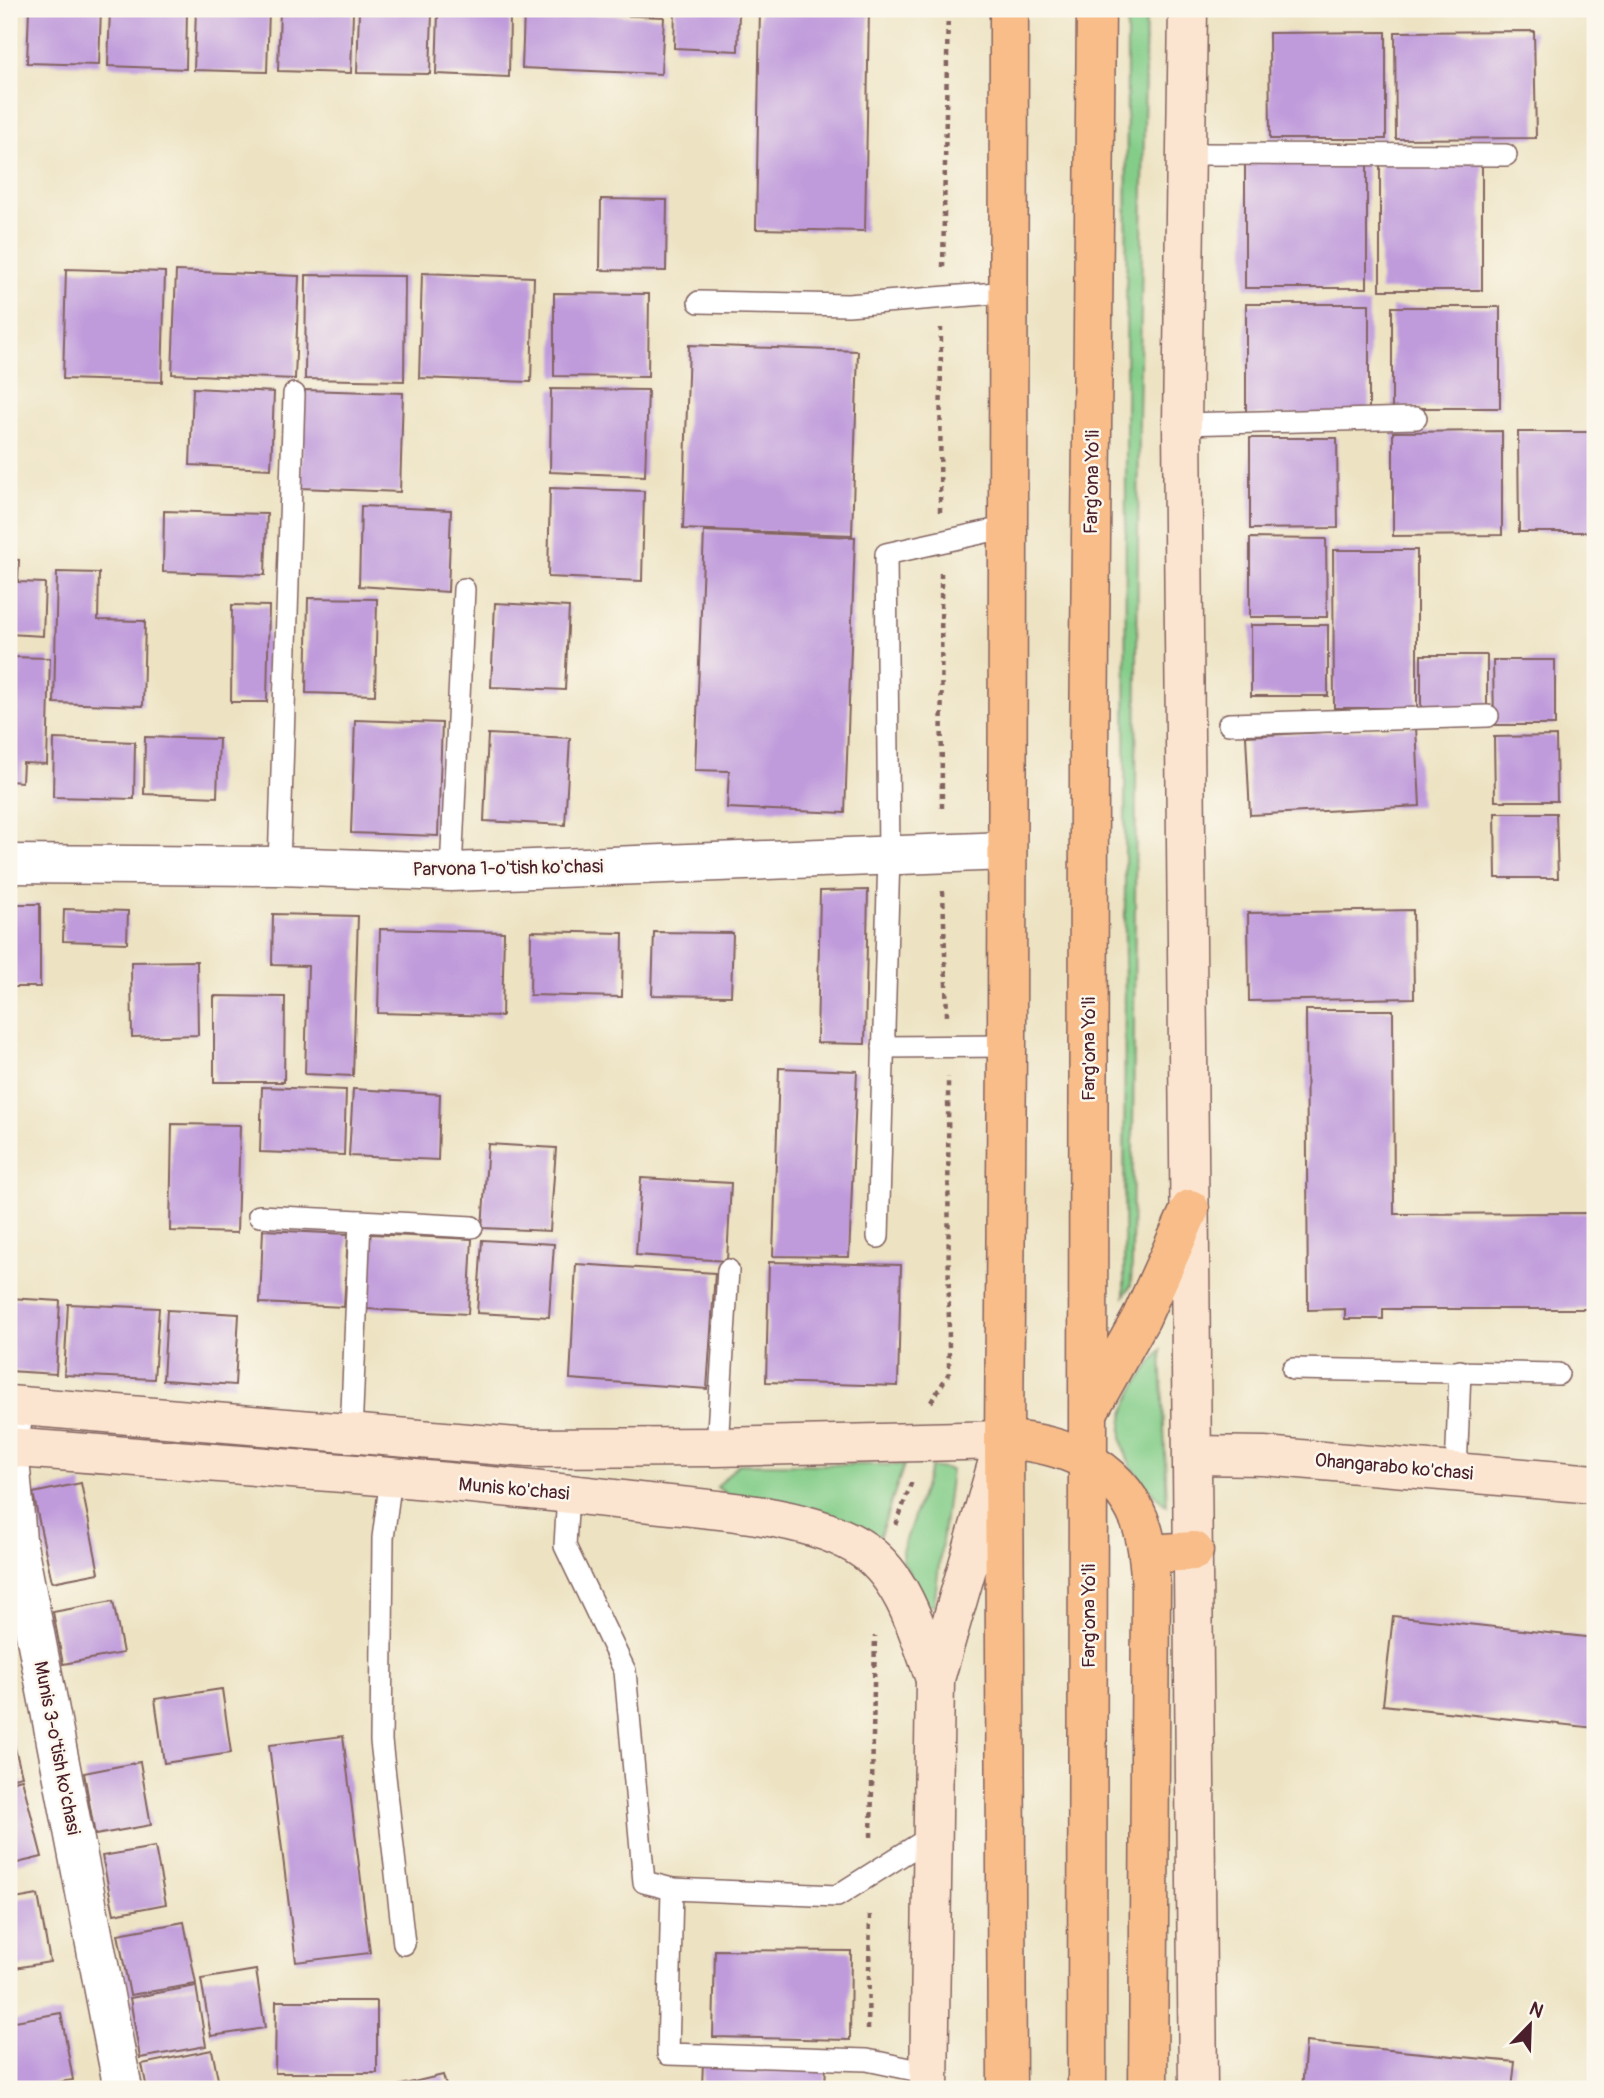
<svg xmlns="http://www.w3.org/2000/svg" width="1604" height="2098" viewBox="0 0 1604 2098" font-family="Pangolin,sans-serif">
<style>
.green{fill:#84cd89;stroke:#67765a;stroke-width:2}
.building{fill:#c09bdb}
.lines{fill:none;stroke-linecap:round;stroke-linejoin:round}
.lane-casing{stroke:#836460;stroke-width:24}
.street-casing{stroke:#836460;stroke-width:41}
.secondary-casing{stroke:#836460;stroke-width:41}
.primary-casing{stroke:#836460;stroke-width:41}
.path{stroke:#836460;stroke-width:4.5;stroke-dasharray:5 5;stroke-linecap:butt}
.lane{stroke:#fff;stroke-width:21}
.street{stroke:#fff;stroke-width:38}
.secondary{stroke:#fce5d0;stroke-width:38}
.primary{stroke:#f8bd89;stroke-width:38}
.labels{text-anchor:middle;dominant-baseline:central;stroke-width:5;stroke-linejoin:round;paint-order:stroke}
.street-label{font-size:19px;fill:#4a1f2b;stroke:#fbf7ec}
</style>
<rect width="100%" height="100%" fill="#fbf7ec"/>
<filter id="ink" filterUnits="userSpaceOnUse"><feTurbulence type="fractalNoise" baseFrequency=".0143" numOctaves="2"/><feDisplacementMap in="SourceGraphic" scale="14" xChannelSelector="R" yChannelSelector="G"/><feConvolveMatrix kernelMatrix="1 2 1 2 8 2 1 2 1" color-interpolation-filters="sRGB"/></filter>
<filter id="wash" filterUnits="userSpaceOnUse"><feTurbulence type="fractalNoise" baseFrequency=".00686" numOctaves="4" result="noise"/><feDisplacementMap in="SourceGraphic" scale="28" xChannelSelector="R" yChannelSelector="G"/><feGaussianBlur stdDeviation="1.57" result="paint"/><feColorMatrix in="noise" values="0 0 0 0 0 0 0 0 0 0 0 0 0 0 0 0 0 1.4 0 .05"/><feComposite in="paint" operator="in"/></filter>
<g filter="url(#wash)">
<rect width="100%" height="100%" fill="#ede3c3"/>
<!-- green -->
<g class="green">
<polygon points="1127,9 1146,9 1139,424 1132,1261 1131,1285 1124,1296"/>
<path d="M1161,1350L1167,1506C1102,1451 1113,1411 1161,1350Z"/>
<polygon points="738,1464 904,1465 879,1538 729,1496 717,1487"/>
<polygon points="931,1467 951,1470 934,1605 927,1605 903,1562 902,1551"/>
</g>
<g id="blocks">
<!-- building -->
<g class="building">
<polygon points="29,9 101,9 99,65 27,63"/>
<polygon points="110,9 187,9 186,69 108,66"/>
<polygon points="196,9 269,10 267,72 194,70"/>
<polygon points="280,9 353,12 351,73 278,71"/>
<polygon points="675,9 739,9 738,51 674,48"/>
<polygon points="760,9 869,9 865,231 756,229"/>
<polygon points="359,11 432,13 430,74 357,73"/>
<polygon points="438,12 510,15 509,77 436,74"/>
<polygon points="524,12 664,17 661,74 522,68"/>
<polygon points="1534,31 1536,138 1396,139 1395,32"/>
<polygon points="1386,32 1386,139 1270,139 1269,33"/>
<rect x="1245" y="161" width="122" height="127"/>
<polygon points="1482,161 1482,290 1380,290 1380,162"/>
<polygon points="601,199 667,200 666,271 600,270"/>
<polygon points="66,269 165,272 162,382 63,379"/>
<polygon points="176,271 299,276 295,379 172,374"/>
<polygon points="422,273 534,277 531,382 419,378"/>
<polygon points="306,275 405,276 404,381 305,379"/>
<polygon points="554,293 649,294 648,377 554,376"/>
<rect x="1246" y="304" width="123" height="111"/>
<rect x="1392" y="307" width="108" height="101"/>
<polygon points="689,345 858,351 852,535 683,529"/>
<polygon points="193,388 274,392 271,469 190,465"/>
<polygon points="551,389 648,390 645,476 550,472"/>
<polygon points="304,390 403,393 400,492 301,488"/>
<polygon points="1502,431 1502,535 1393,536 1393,432"/>
<polygon points="1518,432 1595,432 1595,532 1519,532"/>
<polygon points="1250,438 1337,438 1338,528 1250,529"/>
<polygon points="550,488 644,491 642,581 548,577"/>
<polygon points="361,506 451,510 448,592 359,586"/>
<polygon points="164,511 267,514 265,575 163,572"/>
<polygon points="704,531 855,537 845,813 727,808 729,771 695,770"/>
<polygon points="1250,538 1326,539 1327,617 1250,617"/>
<polygon points="1333,550 1417,550 1417,708 1334,708"/>
<polygon points="9,559 19,560 18,582 45,583 43,636 9,634"/>
<polygon points="57,572 99,573 98,620 145,621 143,706 54,703"/>
<polygon points="308,598 377,599 375,695 306,693"/>
<polygon points="495,603 569,607 565,690 491,687"/>
<polygon points="232,605 269,606 267,702 231,702"/>
<rect x="1251" y="625" width="77" height="71"/>
<rect x="1421" y="655" width="66" height="53"/>
<polygon points="9,657 50,658 47,764 23,763 22,782 9,781"/>
<polygon points="1493,660 1555,660 1555,725 1494,725"/>
<polygon points="355,720 442,723 438,836 351,833"/>
<polygon points="1416,727 1420,806 1250,815 1246,736"/>
<polygon points="488,734 570,738 565,825 484,821"/>
<polygon points="1556,736 1557,801 1495,801 1494,737"/>
<polygon points="145,737 219,739 217,797 144,794"/>
<polygon points="54,739 135,742 134,799 53,797"/>
<polygon points="1495,813 1556,813 1558,878 1496,878"/>
<polygon points="868,890 865,1044 817,1043 820,891"/>
<rect x="9" y="904" width="31" height="83"/>
<polygon points="64,909 128,911 127,943 63,941"/>
<polygon points="1413,910 1414,998 1249,1001 1248,913"/>
<polygon points="273,914 358,916 353,1076 305,1074 308,966 272,965"/>
<polygon points="380,929 504,932 502,1016 378,1013"/>
<polygon points="531,931 623,933 622,997 530,995"/>
<polygon points="654,932 733,933 731,996 652,995"/>
<polygon points="197,961 198,1035 132,1037 131,962"/>
<polygon points="214,996 285,997 284,1082 214,1082"/>
<polygon points="1306,1010 1393,1010 1394,1214 1589,1213 1589,1309 1383,1309 1383,1319 1345,1319 1345,1309 1308,1310"/>
<polygon points="779,1068 857,1071 849,1257 773,1256"/>
<polygon points="262,1087 346,1090 344,1155 260,1152"/>
<polygon points="353,1089 440,1094 438,1160 349,1156"/>
<polygon points="172,1124 240,1125 237,1233 170,1231"/>
<polygon points="488,1144 556,1148 550,1231 482,1228"/>
<polygon points="641,1178 731,1183 727,1261 636,1255"/>
<polygon points="263,1230 348,1234 344,1307 260,1303"/>
<polygon points="370,1234 472,1239 468,1314 366,1309"/>
<polygon points="482,1240 554,1244 549,1317 477,1313"/>
<polygon points="769,1262 901,1265 898,1386 766,1382"/>
<polygon points="576,1264 715,1273 707,1389 570,1379"/>
<polygon points="9,1298 60,1301 56,1374 9,1371"/>
<polygon points="68,1304 159,1308 154,1379 64,1375"/>
<polygon points="167,1310 239,1314 235,1385 163,1380"/>
<polygon points="81,1483 99,1573 52,1582 33,1493"/>
<polygon points="113,1601 123,1653 63,1664 53,1612"/>
<polygon points="1393,1616 1595,1638 1595,1728 1383,1705"/>
<polygon points="222,1689 231,1753 164,1763 155,1699"/>
<polygon points="9,1724 22,1776 9,1779"/>
<polygon points="343,1736 370,1953 296,1962 269,1745"/>
<polygon points="140,1762 151,1825 95,1835 84,1773"/>
<polygon points="22,1779 42,1857 9,1865 9,1782"/>
<polygon points="155,1847 166,1904 114,1914 102,1856"/>
<polygon points="38,1895 50,1962 9,1969 9,1900"/>
<polygon points="184,1922 196,1984 130,1995 118,1934"/>
<polygon points="715,1950 851,1951 850,2040 713,2037"/>
<polygon points="256,1970 265,2028 211,2036 201,1979"/>
<polygon points="196,1986 206,2046 140,2058 130,1998"/>
<polygon points="276,2001 377,2001 377,2073 275,2073"/>
<polygon points="61,2013 73,2080 13,2089 9,2066 9,2022"/>
<polygon points="1306,2042 1515,2062 1512,2089 1302,2089"/>
<polygon points="212,2050 220,2089 147,2089 142,2064"/>
<polygon points="703,2060 826,2064 825,2089 702,2089"/>
<polygon points="443,2075 447,2089 388,2089 388,2088"/>
</g>
</g>
</g>
<g filter="url(#ink)">
<use href="#blocks" fill-opacity="0" stroke="#836460" stroke-width="2"/>
<g class="lines">
<!-- lane casing -->
<g class="lane-casing">
<g id="lane">
<polyline points="1186,154 1506,155"/>
<polyline points="699,302 848,305 1009,292"/>
<polyline points="1182,424 1416,418"/>
<polyline points="1229,724 1488,716"/>
<polyline points="279,866 294,394"/>
<polyline points="451,872 464,589"/>
<polyline points="883,1047 1007,1046"/>
<polyline points="259,1216 360,1221"/>
<polyline points="878,1237 889,856 886,554 1008,527"/>
<polyline points="1293,1369 1558,1374"/>
<polyline points="351,1434 360,1221 472,1227"/>
<polyline points="717,1447 728,1270"/>
<polyline points="1456,1472 1460,1371"/>
<polyline points="391,1478 383,1538 381,1741 404,1944"/>
<polyline points="568,1493 565,1546 625,1671 644,1882 672,1889 668,2054 867,2060 929,2073"/>
<polyline points="672,1889 837,1896 932,1836"/>
</g>
</g>
<!-- street casing -->
<g class="street-casing">
<g id="street">
<polyline points="9,864 279,866 451,872 1007,851"/>
<polyline points="13,1416 9,1447 17,1540 123,2089"/>
</g>
</g>
<!-- secondary casing -->
<g class="secondary-casing">
<g id="secondary">
<polyline points="1188,9 1182,424 1198,2089"/>
<polyline points="9,1405 528,1448 717,1447 1004,1440 935,1679 929,2089"/>
<path d="M9,1447C219,1464 431,1477 640,1502C705,1509 812,1513 865,1551C905,1580 919,1636 935,1679"/>
<polyline points="1193,1455 1264,1456 1595,1484"/>
</g>
</g>
<!-- primary casing -->
<g class="primary-casing">
<g id="primary">
<polyline points="1090,1409 1141,1318 1190,1209"/>
<path d="M1004,1440C1060,1442 1116,1463 1139,1519C1148,1540 1149,1565 1151,1587L1148,2089"/>
<polyline points="1148,1554 1194,1551"/>
<polyline points="1007,2089 1004,1440 1007,1046 1009,9"/>
<polyline points="1087,2089 1089,750 1096,9"/>
</g>
</g>
<!-- path -->
<g class="path">
<polyline points="943,267 948,9"/>
<polyline points="940,512 941,328"/>
<polyline points="941,573 942,813"/>
<polyline points="943,891 947,1016"/>
<polyline points="931,1402 949,1373 948,1077"/>
<polyline points="896,1525 912,1481"/>
<polyline points="871,1837 875,1636"/>
<polyline points="868,2030 870,1912"/>
</g>
<!-- lane -->
<use href="#lane" class="lane"/>
<!-- street -->
<use href="#street" class="street"/>
<!-- secondary -->
<use href="#secondary" class="secondary"/>
<!-- primary -->
<use href="#primary" class="primary"/>
</g>
</g>
<g class="labels">
<!-- street labels -->
<g class="street-label">
<text transform="translate(1092 482) rotate(-89)">Farg'ona Yo'li</text>
<text transform="translate(508 868) rotate(-1)">Parvona 1-o'tish ko'chasi</text>
<text transform="translate(1089 1049) rotate(-90)">Farg'ona Yo'li</text>
<text transform="translate(1394 1467) rotate(5)">Ohangarabo ko'chasi</text>
<text transform="translate(514 1489) rotate(5)">Munis ko'chasi</text>
<text transform="translate(1089 1616) rotate(-90)">Farg'ona Yo'li</text>
<text transform="translate(57 1748) rotate(79)">Munis 3-o'tish ko'chasi</text>
</g>
</g>
<!-- margin -->
<rect width="1604" height="2098" fill="none" stroke="#fbf7ec" stroke-width="35"/>
<!-- north arrow -->
<g transform="translate(1530 2025) rotate(23)" stroke="#fbf7ec" stroke-width="5" paint-order="stroke">
<path d="M0-5L12 26L0 18L-12 26Z" fill="#4a1f2b"/>
<text y="-10" font-size="19" font-weight="bold" text-anchor="middle" fill="#4a1f2b">N</text>
</g>
</svg>
